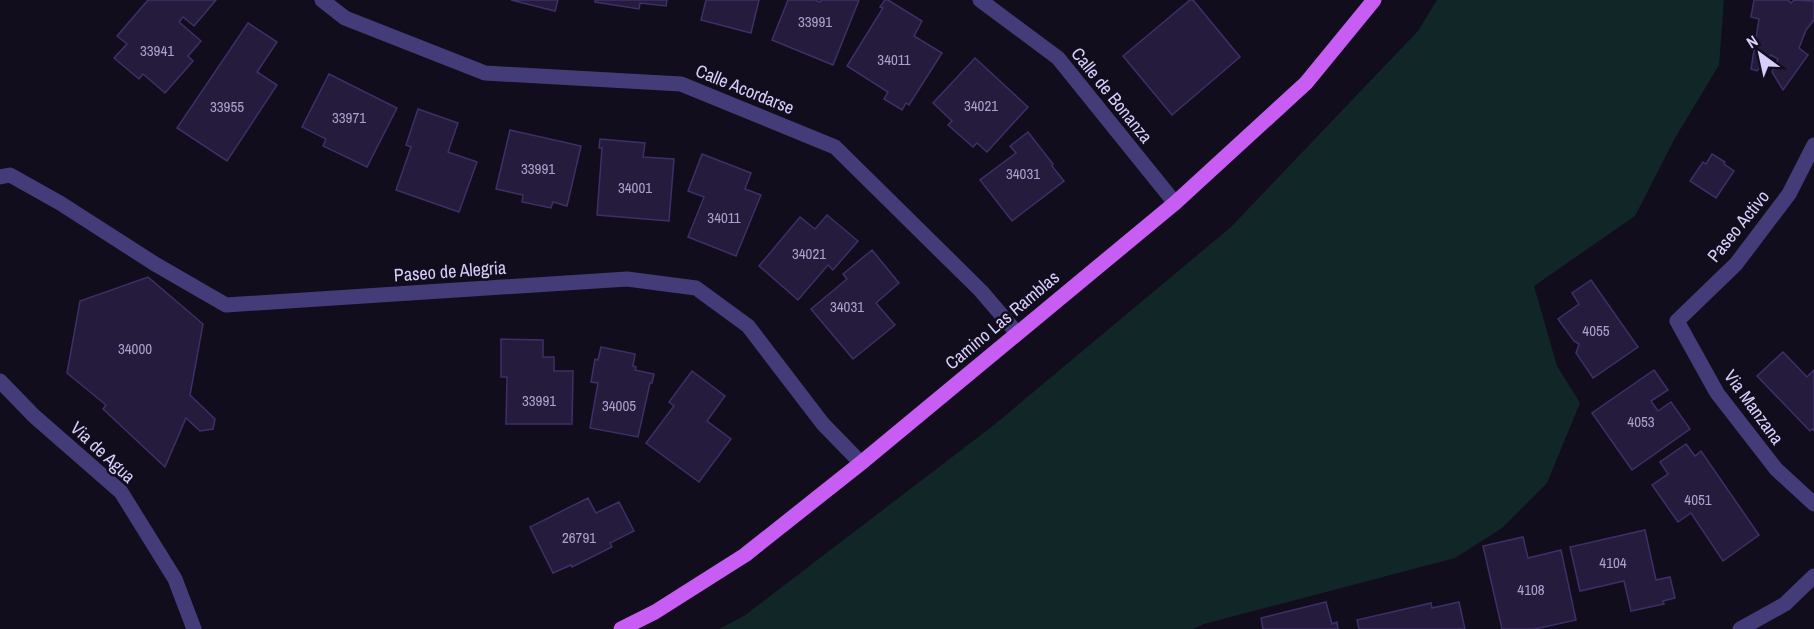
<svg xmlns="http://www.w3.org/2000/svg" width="1814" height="629" viewBox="0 0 1814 629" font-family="'Archivo Narrow',sans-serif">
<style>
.green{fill:#112627}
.building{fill:#251b3d;stroke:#3f2f67;stroke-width:1.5}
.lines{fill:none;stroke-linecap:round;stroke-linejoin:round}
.minor{stroke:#443c79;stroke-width:15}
.major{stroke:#c85df3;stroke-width:15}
.labels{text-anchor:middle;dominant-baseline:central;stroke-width:5;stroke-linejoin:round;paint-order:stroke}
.number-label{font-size:15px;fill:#aaa1cc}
.street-label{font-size:18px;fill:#d7cefb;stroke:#120d1d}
</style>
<rect width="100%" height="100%" fill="#120d1d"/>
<!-- green -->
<polygon class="green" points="1437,0 1724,0 1719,65 1675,138 1635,216 1534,286 1557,366 1580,403 1547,483 1502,528 1455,558 1204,624 1193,629 719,629 744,616 994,425 1231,227 1418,31"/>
<!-- building -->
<g class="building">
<polygon points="148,0 216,0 194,26 183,17 179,22 201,41 188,56 193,61 165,93 143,74 139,79 114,58 127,44 117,36"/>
<polygon points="511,0 558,0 555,11"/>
<polygon points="595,0 667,0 666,6 640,3 639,9 595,2"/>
<polygon points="706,0 759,0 751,33 701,20"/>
<polygon points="788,0 815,0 820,2 821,0 859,0 833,65 772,40"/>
<polygon points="885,0 888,0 922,21 914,36 942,53 909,105 906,103 902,110 884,99 888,92 847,66 883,8 880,7"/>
<polygon points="1190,0 1193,0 1240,57 1172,115 1123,56"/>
<polygon points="1754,0 1788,0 1791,3 1794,0 1814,1 1814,20 1806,30 1799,48 1808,55 1783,90 1772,72 1778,59 1771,55 1757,71 1751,69 1759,19 1751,17"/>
<polygon points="248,23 277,42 257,72 277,85 227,161 177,128"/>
<polygon points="975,58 1028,107 987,152 977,143 973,147 948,125 952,121 933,103"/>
<polygon points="329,74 397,108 367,167 323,146 326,139 302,127"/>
<polygon points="418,109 458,123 448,152 477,162 459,212 396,190 411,147 406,145"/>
<polygon points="510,130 581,146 567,206 553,202 551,208 522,202 523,195 496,189"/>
<polygon points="1028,132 1053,164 1052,166 1064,181 1012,221 980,180 1016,153 1010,146"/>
<polygon points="600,139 645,143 643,157 674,159 669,221 597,215 602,148 599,148"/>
<polygon points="702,154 751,173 745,189 761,195 736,256 688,237 704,197 688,191"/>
<polygon points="1712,154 1725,162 1724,164 1734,171 1716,198 1690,181 1703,162 1706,164"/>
<polygon points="827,215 858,241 833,270 828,265 798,300 759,266 800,217 815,229"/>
<polygon points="872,250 899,283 876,303 895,325 853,359 811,309 847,279 843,274"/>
<polygon points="148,277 203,324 190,395 215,419 213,429 200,431 186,418 165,467 103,409 106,405 67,373 80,301"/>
<polygon points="1591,280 1638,347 1593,378 1576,353 1579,344 1574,341 1558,319 1579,304 1572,293"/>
<polygon points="501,339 543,340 543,357 554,357 554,371 573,371 572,424 506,424 507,377 501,377"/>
<polygon points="601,347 635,354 633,366 636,367 635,370 654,374 652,383 650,383 638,437 590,428 598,383 591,382 595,359 598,360"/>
<polygon points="1783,352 1807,377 1814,370 1814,431 1812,429 1810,431 1757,376"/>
<polygon points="1654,370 1668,390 1651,401 1658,411 1671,402 1690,429 1632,470 1592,413"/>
<polygon points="692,371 725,396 707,421 731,439 699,482 646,443 674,406 669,402"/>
<polygon points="1686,444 1695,456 1701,451 1759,535 1723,561 1691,513 1678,522 1652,485 1668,474 1660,462"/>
<polygon points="588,498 596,513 619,502 634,531 610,543 612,547 572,567 571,565 553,573 530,527"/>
<polygon points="1645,530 1656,580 1670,577 1675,598 1663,601 1664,604 1631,611 1624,581 1580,591 1570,547"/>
<polygon points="1523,537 1528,558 1561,550 1576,620 1535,629 1502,629 1483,546"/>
<polygon points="1326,602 1332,624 1337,622 1338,629 1263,629 1261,618"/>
<polygon points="1459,602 1465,629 1359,629 1357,620 1431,603 1432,608"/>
</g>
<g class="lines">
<!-- minor -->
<g class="minor">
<polyline points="322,0 345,18 485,73 681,84 835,147 981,291 1017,333"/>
<polyline points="980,0 1058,58 1175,203"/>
<polyline points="1814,145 1789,194 1736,264 1677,321 1717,393 1776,469 1814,504"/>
<polyline points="0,177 10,175 60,203 155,264 226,305 627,279 696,288 748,326 823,424 861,463"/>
<polyline points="0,381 34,416 121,492 175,579 194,629"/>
<polyline points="1740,629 1785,604 1814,576"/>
</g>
<!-- major -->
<polyline class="major" points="621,629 655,612 745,555 861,463 1175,203 1306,83 1374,0"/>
</g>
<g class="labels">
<!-- number labels -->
<g class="number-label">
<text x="815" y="21">33991</text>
<text x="157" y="50">33941</text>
<text x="894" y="59">34011</text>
<text x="981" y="105">34021</text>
<text x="227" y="106">33955</text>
<text x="349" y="117">33971</text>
<text x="538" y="168">33991</text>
<text x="1023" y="173">34031</text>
<text x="635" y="187">34001</text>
<text x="724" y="217">34011</text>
<text x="809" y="253">34021</text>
<text x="847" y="306">34031</text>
<text x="1596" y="330">4055</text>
<text x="135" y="348">34000</text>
<text x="539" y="400">33991</text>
<text x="619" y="405">34005</text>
<text x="1641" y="421">4053</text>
<text x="1698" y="499">4051</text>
<text x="579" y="537">26791</text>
<text x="1613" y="562">4104</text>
<text x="1531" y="589">4108</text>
</g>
<!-- street labels -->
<g class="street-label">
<text transform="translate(745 89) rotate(22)">Calle Acordarse</text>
<text transform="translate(1112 95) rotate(51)">Calle de Bonanza</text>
<text transform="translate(1738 226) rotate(-51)">Paseo Activo</text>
<text transform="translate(450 271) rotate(-4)">Paseo de Alegria</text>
<text transform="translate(1002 320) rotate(-40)">Camino Las Ramblas</text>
<text transform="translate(1754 407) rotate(54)">Via Manzana</text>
<text transform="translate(103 452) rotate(43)">Via de Agua</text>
</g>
</g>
<!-- north arrow -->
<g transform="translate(1760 54) rotate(327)" stroke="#120d1d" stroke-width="4.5" paint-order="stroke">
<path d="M0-4.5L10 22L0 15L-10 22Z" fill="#d7cefb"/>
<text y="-9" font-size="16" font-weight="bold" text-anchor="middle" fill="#d7cefb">N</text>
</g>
</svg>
